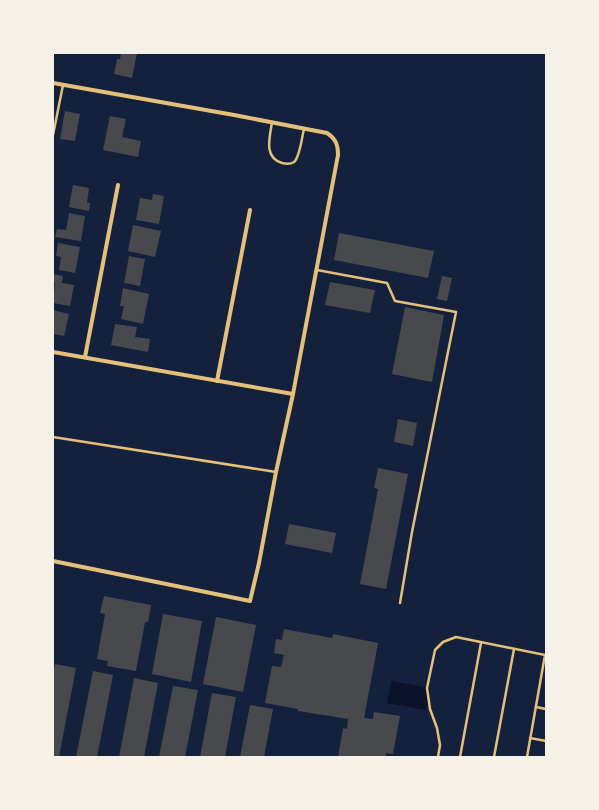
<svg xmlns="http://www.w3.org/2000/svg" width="599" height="810" viewBox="0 0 599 810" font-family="'Work Sans',sans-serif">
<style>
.water{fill:#0b132b}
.building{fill:#48494c}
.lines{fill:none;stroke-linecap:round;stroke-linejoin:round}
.service{stroke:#e5c07b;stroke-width:2.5}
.minor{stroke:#e5c07b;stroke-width:4}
</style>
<rect width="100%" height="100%" fill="#14213d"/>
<!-- water -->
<polygon class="water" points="391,681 430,688 426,710 387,703"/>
<!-- building -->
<g class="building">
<polygon points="121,53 137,53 132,78 114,74 117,59 120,59"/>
<polygon points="65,111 80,114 75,141 60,139"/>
<polygon points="110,116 126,119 122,137 141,141 138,157 103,150"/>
<polygon points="73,185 89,188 87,203 90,203 89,211 69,207"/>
<polygon points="153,194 164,196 159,224 136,220 140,198 152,200"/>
<polygon points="69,213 85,216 81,241 55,237 57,229 66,230"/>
<polygon points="133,225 161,231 155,257 128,251"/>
<polygon points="339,233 434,251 428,278 334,260"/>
<polygon points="58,243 80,247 75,273 59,270 61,257 56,256"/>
<polygon points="129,256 145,259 140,286 124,283"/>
<polygon points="53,274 63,276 62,283 74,285 70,306 53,303 55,283 53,283"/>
<polygon points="442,276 452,278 447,301 437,299"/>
<polygon points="330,282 375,290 370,313 325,305"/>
<polygon points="123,288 149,294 143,324 121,319 124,306 120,306"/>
<polygon points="405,307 444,315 432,382 392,374"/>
<polygon points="53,310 69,314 64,336 53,334"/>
<polygon points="115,324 137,327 135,337 150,339 148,352 111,345"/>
<polygon points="398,419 417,423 413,446 394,442"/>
<polygon points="378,468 408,474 386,589 360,584 378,489 374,488"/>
<polygon points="289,524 336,533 332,553 285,544"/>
<polygon points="104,596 151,605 148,622 145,622 136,671 107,666 108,661 97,659 105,614 100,613"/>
<polygon points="163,614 202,621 191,682 152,674"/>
<polygon points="216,617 256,625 243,692 203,684"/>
<polygon points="284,629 332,638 333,634 378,643 364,718 373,719 374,712 400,716 393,754 386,753 386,757 338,757 343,728 347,729 348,719 298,711 298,709 265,703 272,666 281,667 284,655 274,653 276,639 282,640"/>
<polygon points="55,664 76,668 59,757 53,757 53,674"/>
<polygon points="93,671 113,675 97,757 76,757"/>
<polygon points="134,678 158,683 144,757 119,757"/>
<polygon points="173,686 198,690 185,757 159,757"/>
<polygon points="212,693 236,697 225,757 200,757"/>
<polygon points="250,705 273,709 264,757 240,757"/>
</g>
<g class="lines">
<!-- service -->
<g class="service">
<path d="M272,122C270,137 263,157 282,163C286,164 291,164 294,162C300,157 302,136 304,129"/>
<polyline points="53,135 63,85"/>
<polyline points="317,270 387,283 395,301 456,312 412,532 400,603"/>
<polyline points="53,437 276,472"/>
<polyline points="536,707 546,709"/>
<polyline points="530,738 546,741"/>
<polyline points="438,757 440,745 437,728 430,709 427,688 435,650 443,642 456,637 545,655 527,757"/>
<polyline points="460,757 481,643"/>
<polyline points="494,757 514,649"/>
</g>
<!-- minor -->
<g class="minor">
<path d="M53,83L234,115L327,133C336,139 338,145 338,155L293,394L276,472L259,563L250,601L53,561"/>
<polyline points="53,352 293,394"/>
<polyline points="85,357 118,185"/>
<polyline points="217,381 250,210"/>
</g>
</g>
<!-- border -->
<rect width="599" height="810" fill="none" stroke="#f6f1e7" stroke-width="108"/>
</svg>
